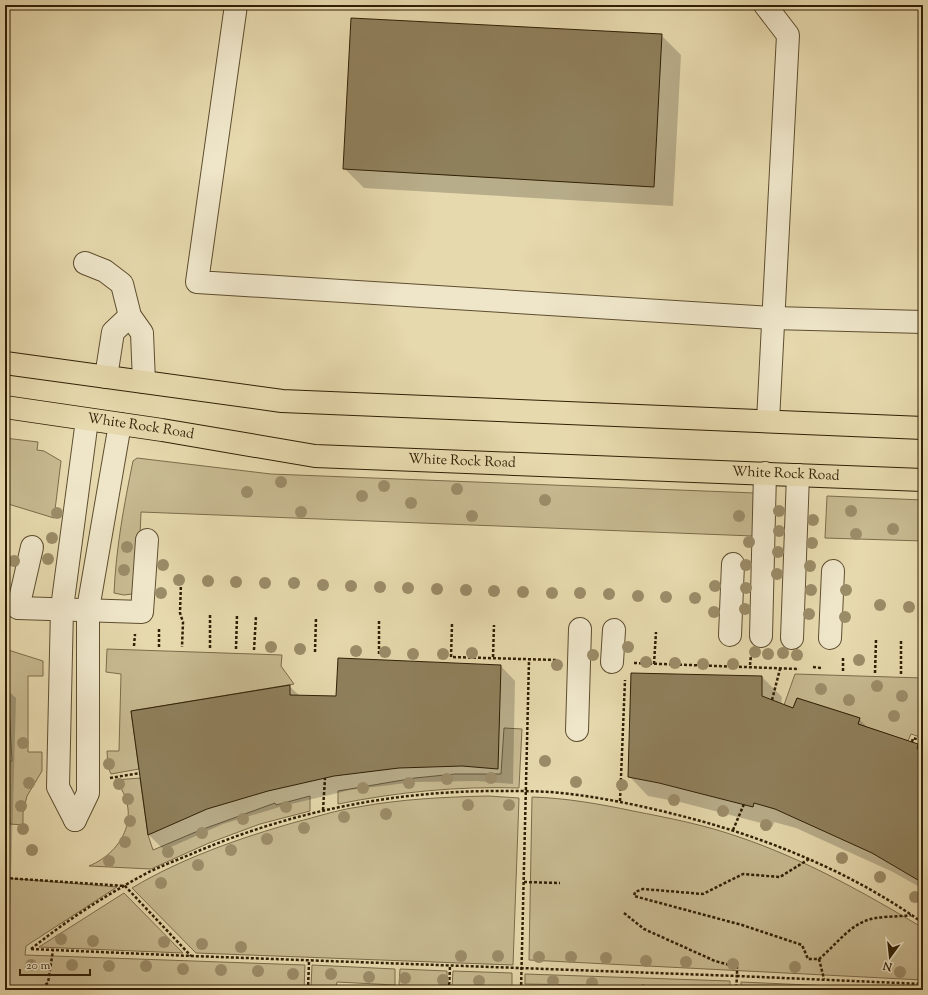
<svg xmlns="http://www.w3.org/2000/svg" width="928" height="995" viewBox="0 0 928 995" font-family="'Sorts Mill Goudy',serif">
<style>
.green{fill:#c7b990;stroke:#7c6c4a}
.shadow{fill:#0003}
.building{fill:#8f805c;stroke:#301f05}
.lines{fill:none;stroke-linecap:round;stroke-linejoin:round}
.minor-casing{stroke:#5e4e2f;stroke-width:24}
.major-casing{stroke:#301f05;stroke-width:24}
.path{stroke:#301f05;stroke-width:2.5;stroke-dasharray:3 2;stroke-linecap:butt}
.minor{stroke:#efe6ca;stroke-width:22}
.major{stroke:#e6d9ad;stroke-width:22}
.tree{fill:#9b8c68}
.labels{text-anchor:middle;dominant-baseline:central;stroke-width:4;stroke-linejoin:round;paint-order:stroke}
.street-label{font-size:14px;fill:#301f05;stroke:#efe6ca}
</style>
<rect width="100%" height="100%" fill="#e6d9ad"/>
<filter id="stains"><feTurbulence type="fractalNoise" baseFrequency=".005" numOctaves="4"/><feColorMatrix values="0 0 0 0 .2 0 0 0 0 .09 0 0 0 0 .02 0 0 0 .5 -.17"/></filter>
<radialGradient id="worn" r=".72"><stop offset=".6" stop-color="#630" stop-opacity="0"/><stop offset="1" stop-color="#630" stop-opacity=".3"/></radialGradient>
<!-- green -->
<g class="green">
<polygon points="5,438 38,442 37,450 44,451 61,461 54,518 5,503"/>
<path d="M137,458L271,474L755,493L753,536L141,512L139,558L132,594L124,595L114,593C116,548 124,505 133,461Z"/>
<polygon points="827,496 923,500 923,541 825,538"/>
<polygon points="5,649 43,661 43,676 28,676 28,752 42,752 42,771 27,796 23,813 23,825 10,824 6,762 12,761 8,687 7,682 5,682"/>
<polygon points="107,649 282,655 281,666 294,684 131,711 139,769 111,774 108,767 107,751 119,751 121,674 106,672"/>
<polygon points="795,674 923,678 923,738 911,734 908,741 858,724 860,718 797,698 793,708 784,705"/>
<path d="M504,728L522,729L519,788C458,786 398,792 338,804V791L415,778L455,774H501Z"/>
<path d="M140,778L148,835L153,850L198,831L275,803L276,805L310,796V811L260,824L209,843L151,869L89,866C125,851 142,812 115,780Z"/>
<path d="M488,796L519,798L513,965L196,953L132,888C182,858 240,838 296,822C316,817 337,810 358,807C401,799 445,797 488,796Z"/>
<path d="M532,797C566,798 600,804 633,811C669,818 705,825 739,837C804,859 865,893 923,928V980L529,960Z"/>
<polygon points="5,878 117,887 26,946 25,955 305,965 304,990 5,990"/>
<polygon points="124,893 183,953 39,947"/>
<polygon points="312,965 395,969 395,985 337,982 336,987 311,986"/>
<polygon points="400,969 447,971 447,987 399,985"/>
<polygon points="453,971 512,973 512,989 452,987"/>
<polygon points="525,974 730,981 730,990 645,990 644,985 621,990 587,990 585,985 525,984"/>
<polygon points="741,982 922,990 741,990"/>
</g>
<!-- shadow -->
<g class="shadow">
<polygon points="661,35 681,55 673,206 364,188 344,168"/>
<polygon points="500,665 515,681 513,784 477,781 414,782 350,790 283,806 223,824 164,850 149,835 132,712 289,686 300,696 336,697"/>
<polygon points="762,677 782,697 781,705 794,710 859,719 869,729 918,745 923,751 923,889 893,872 796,828 774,822 773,826 680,802 648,796 629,776"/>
<polygon points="5,688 16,698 8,990 5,990"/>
</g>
<!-- building -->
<g class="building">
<polygon points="351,18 662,34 654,187 343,169"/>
<polygon points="338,658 501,665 498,769 462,766 399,768 334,776 268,791 207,809 148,835 131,711 290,685 290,695 336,696"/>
<polygon points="631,673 762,676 762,696 793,708 797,698 860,718 858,724 918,744 917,749 923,751 923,883 872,853 775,809 754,803 753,807 659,783 628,777"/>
<polygon points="5,687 7,687 5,750"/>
<polygon points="644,985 645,990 621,990"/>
<polygon points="336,987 444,990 336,990"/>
</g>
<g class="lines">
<!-- minor casing -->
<g class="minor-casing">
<g id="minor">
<polyline points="236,5 197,282 773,318 923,322"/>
<polyline points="765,5 788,35 768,421"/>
<polyline points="85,263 105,271 122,284 130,316 142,333 144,382"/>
<polyline points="106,377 113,332 130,316"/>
<polyline points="32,547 18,608 142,612 147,540"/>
<polyline points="730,635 733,564"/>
<polyline points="761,636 765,473"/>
<polyline points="792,638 798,475"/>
<polyline points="830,638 833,571"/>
<polyline points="612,662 614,630"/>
<polyline points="577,730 580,629"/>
<polyline points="75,820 58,787 62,608 87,420"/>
<polyline points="75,820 88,793 88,609 120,424"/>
</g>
</g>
<!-- major casing -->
<g class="major-casing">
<g id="major">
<polyline points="5,363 282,401 923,428"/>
<path id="s1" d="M5,407L162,430L315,456L923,480"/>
</g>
</g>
<!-- path -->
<g class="path">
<polyline points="181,582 180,613 183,622 182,647"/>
<polyline points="379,621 379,655"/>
<polyline points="452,624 451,657 557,660"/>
<polyline points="134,646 135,634"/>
<polyline points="159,647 159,627"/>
<polyline points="210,648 210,614"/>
<polyline points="236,649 237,615"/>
<polyline points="254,650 256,616"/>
<polyline points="315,652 316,618"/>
<polyline points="493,657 494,625"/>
<polyline points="634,663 799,669"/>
<polyline points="654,664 656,632"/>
<polyline points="750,665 751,655"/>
<polyline points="813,667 821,668"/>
<polyline points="843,671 843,656"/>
<polyline points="922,672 923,672"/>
<polyline points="875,673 876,640"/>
<polyline points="901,674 901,641"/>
<polyline points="772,700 780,669"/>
<polyline points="912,742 913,738 923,741"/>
<polyline points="110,778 140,773"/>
<polyline points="620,801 625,680"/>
<polyline points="323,810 325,778"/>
<polyline points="733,830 744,804"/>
<path d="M809,859L780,877L743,874L703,894L643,889L635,892L634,896L742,925L802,945L808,959H819C834,947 846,929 865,921C875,916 899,917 911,915"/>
<polyline points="5,878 125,886 191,956"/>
<polyline points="524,882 560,883"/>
<polyline points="624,913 644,929 715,961 737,967 737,976 923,984"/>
<path d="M31,949C67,920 106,895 147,873C163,865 180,859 196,852C293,811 397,790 504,791C523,791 542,791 561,793C608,798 652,808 697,820C777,842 856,875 923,923"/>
<polyline points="31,949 192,956 737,976 736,990"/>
<polyline points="819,959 824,979"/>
<polyline points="37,990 48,983 53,950"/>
<polyline points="308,990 309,961"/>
<polyline points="449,990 450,966"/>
<polyline points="521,990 529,660"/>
</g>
<!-- minor -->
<use href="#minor" class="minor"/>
<!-- major -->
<use href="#major" class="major"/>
</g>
<!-- trees -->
<g class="tree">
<circle cx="281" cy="482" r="6"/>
<circle cx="384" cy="486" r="6"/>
<circle cx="457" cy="489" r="6"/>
<circle cx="247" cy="492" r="6"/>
<circle cx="362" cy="496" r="6"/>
<circle cx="545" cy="500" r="6"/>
<circle cx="411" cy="503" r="6"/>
<circle cx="779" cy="511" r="6"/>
<circle cx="851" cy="511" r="6"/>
<circle cx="301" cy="512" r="6"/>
<circle cx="57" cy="513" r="6"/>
<circle cx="472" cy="516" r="6"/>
<circle cx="739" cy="516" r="6"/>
<circle cx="813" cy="520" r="6"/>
<circle cx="893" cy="529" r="6"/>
<circle cx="779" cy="531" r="6"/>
<circle cx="856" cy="534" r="6"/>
<circle cx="52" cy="538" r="6"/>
<circle cx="749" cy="542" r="6"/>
<circle cx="812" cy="543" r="6"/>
<circle cx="127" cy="547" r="6"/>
<circle cx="778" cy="552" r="6"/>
<circle cx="48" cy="559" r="6"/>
<circle cx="14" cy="561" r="6"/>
<circle cx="163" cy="565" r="6"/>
<circle cx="746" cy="565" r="6"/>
<circle cx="810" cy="566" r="6"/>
<circle cx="124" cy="570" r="6"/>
<circle cx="777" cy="574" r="6"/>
<circle cx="179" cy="580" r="6"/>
<circle cx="208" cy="581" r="6"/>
<circle cx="236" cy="582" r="6"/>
<circle cx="265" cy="583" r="6"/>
<circle cx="294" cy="583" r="6"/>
<circle cx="323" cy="585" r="6"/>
<circle cx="351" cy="586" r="6"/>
<circle cx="715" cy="586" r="6"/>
<circle cx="380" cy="587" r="6"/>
<circle cx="408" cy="588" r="6"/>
<circle cx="746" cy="588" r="6"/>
<circle cx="437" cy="589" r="6"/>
<circle cx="466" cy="590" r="6"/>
<circle cx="811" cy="590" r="6"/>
<circle cx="846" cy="590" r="6"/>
<circle cx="494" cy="591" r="6"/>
<circle cx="523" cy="592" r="6"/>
<circle cx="161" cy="593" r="6"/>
<circle cx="552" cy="593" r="6"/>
<circle cx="580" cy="593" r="6"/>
<circle cx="609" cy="594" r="6"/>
<circle cx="638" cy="596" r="6"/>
<circle cx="666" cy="597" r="6"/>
<circle cx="695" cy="598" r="6"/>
<circle cx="880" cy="605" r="6"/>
<circle cx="909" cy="607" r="6"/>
<circle cx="745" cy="609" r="6"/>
<circle cx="714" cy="612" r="6"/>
<circle cx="809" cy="614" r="6"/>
<circle cx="845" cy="617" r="6"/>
<circle cx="271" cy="647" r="6"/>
<circle cx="628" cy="647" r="6"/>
<circle cx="300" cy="649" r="6"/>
<circle cx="356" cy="651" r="6"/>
<circle cx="385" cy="652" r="6"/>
<circle cx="755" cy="652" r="6"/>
<circle cx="472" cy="653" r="6"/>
<circle cx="783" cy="653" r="6"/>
<circle cx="413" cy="654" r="6"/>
<circle cx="443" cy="654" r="6"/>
<circle cx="768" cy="654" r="6"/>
<circle cx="593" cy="655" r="6"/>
<circle cx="797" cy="655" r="6"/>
<circle cx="859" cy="660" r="6"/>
<circle cx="646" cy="662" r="6"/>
<circle cx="675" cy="663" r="6"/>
<circle cx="703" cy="664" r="6"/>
<circle cx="733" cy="664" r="6"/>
<circle cx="557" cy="665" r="6"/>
<circle cx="877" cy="686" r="6"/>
<circle cx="821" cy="689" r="6"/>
<circle cx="902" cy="696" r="6"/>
<circle cx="849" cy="700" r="6"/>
<circle cx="894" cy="716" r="6"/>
<circle cx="23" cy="743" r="6"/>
<circle cx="545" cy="761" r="6"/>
<circle cx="109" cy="764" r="6"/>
<circle cx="491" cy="778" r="6"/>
<circle cx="447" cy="779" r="6"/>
<circle cx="576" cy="782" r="6"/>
<circle cx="29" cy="783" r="6"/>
<circle cx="409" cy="783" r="6"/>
<circle cx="119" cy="784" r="6"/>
<circle cx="622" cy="785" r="6"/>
<circle cx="363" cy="788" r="6"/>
<circle cx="128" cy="799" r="6"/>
<circle cx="674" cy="800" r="6"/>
<circle cx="468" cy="805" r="6"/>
<circle cx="509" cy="805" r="6"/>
<circle cx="21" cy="806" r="6"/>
<circle cx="286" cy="807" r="6"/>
<circle cx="723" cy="811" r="6"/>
<circle cx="386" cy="814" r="6"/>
<circle cx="344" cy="817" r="6"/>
<circle cx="243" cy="819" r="6"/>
<circle cx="130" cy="821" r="6"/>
<circle cx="766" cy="825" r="6"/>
<circle cx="304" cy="828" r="6"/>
<circle cx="23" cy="829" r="6"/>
<circle cx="202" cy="833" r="6"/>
<circle cx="267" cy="839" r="6"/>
<circle cx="125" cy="842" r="6"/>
<circle cx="32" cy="850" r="6"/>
<circle cx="231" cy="850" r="6"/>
<circle cx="168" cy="852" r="6"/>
<circle cx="842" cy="858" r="6"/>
<circle cx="109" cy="861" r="6"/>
<circle cx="198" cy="865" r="6"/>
<circle cx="880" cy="877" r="6"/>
<circle cx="161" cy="883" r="6"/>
<circle cx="915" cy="897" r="6"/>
<circle cx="61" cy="939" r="6"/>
<circle cx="93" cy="941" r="6"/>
<circle cx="164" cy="942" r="6"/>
<circle cx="202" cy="944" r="6"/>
<circle cx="241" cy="947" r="6"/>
<circle cx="461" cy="956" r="6"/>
<circle cx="498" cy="956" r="6"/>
<circle cx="539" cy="957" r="6"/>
<circle cx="571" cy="957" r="6"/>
<circle cx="606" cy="958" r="6"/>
<circle cx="646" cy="961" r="6"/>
<circle cx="686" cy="962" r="6"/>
<circle cx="733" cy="964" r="6"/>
<circle cx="31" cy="965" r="6"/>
<circle cx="72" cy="965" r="6"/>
<circle cx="109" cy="966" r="6"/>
<circle cx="146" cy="966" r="6"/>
<circle cx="795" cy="967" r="6"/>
<circle cx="183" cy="969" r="6"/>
<circle cx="221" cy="970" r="6"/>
<circle cx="258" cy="971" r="6"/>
<circle cx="900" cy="972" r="6"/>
<circle cx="293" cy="974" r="6"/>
<circle cx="331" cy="974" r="6"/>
<circle cx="369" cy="977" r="6"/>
<circle cx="405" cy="978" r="6"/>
<circle cx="443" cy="980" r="6"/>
<circle cx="479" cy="981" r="6"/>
<circle cx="553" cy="981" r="6"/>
<circle cx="592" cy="983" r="6"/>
</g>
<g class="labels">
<!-- street labels -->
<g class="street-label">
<text stroke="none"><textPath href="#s1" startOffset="137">White Rock Road</textPath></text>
<text stroke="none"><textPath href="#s1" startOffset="461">White Rock Road</textPath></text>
<text stroke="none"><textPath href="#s1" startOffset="785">White Rock Road</textPath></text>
</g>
</g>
<!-- margin -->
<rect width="928" height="995" fill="none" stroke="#e6d9ad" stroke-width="20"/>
<rect x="6" y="6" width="916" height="983" fill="none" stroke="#301f05" stroke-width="2"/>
<rect x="10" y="10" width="908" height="975" fill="none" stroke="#301f05"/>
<!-- north arrow -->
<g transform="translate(890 957) rotate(195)" stroke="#efe6ca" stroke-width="3" paint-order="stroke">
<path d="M0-3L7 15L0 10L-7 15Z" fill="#301f05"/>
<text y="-6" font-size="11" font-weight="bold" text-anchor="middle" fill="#301f05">N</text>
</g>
<!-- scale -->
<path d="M20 969v6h70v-6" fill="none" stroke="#301f05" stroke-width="2"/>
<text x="26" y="969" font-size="12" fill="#301f05" stroke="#efe6ca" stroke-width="3" paint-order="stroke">20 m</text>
<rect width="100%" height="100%" filter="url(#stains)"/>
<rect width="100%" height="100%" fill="url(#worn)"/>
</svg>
